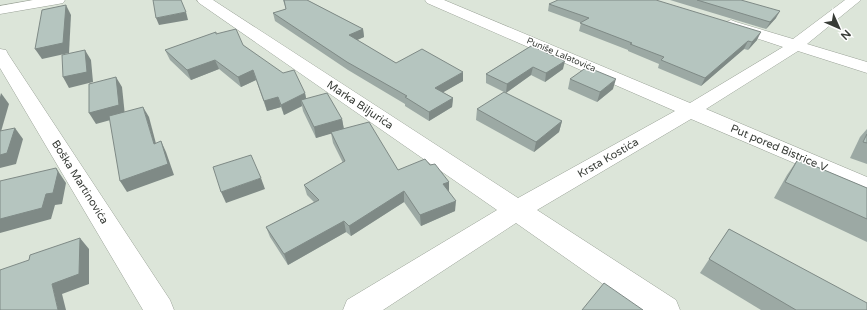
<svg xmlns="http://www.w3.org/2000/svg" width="867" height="310" viewBox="0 0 867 310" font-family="'Varela Round',sans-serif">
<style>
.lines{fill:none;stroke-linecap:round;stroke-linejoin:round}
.street-casing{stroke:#9aa297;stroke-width:1}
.secondary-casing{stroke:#9aa297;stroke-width:1}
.street{fill:#fff;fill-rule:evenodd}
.secondary{fill:#fff;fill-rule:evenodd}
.wall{fill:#9ca9a4}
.shaded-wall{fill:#7f8a86}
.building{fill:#b5c5bf;stroke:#7f8a86}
.labels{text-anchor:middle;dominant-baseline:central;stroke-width:3;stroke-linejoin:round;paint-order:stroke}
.far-street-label{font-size:9px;fill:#383c37;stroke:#fff}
.street-label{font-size:11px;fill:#383c37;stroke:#fff}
</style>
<rect width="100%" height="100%" fill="#dce5d9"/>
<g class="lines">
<!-- street casing -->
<g class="street-casing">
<g id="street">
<polygon points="197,0 213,0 518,198 675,111 427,3 425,0 444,0 690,103 783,47 726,28 723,25 726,22 731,20 736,22 793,39 845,0 861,0 807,44 867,62 867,73 798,51 706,109 867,177 867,194 691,119 537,210 676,300 680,310 640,310 516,223 383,310 343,310 347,300 497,210 199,3"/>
<polygon points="0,49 6,50 8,54 170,300 174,310 143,310 0,68"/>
</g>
</g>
<!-- secondary casing -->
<g class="secondary-casing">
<polygon id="secondary" points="33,0 65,0 63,3 58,4 0,14 0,6"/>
</g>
<!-- street -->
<use href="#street" class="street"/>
<!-- secondary -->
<use href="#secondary" class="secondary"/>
</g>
<!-- wall -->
<g class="wall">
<polygon points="283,0 307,0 363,29 364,37 357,40 396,63 463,81 443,92 453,98 452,107 429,121 405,106 405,104 348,70 275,21 273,13 286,9"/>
<polygon points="670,0 741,0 776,18 766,29"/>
<polygon points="549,4 757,40 748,50 744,49 701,86 658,68 659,64 628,51 628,50 579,31 581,23 548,11"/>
<polygon points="216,34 243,45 305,93 306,99 342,119 344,129 398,170 430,165 449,182 449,192 455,211 421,226 404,202 351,236 346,232 288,265 270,237 266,227 314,202 307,195 304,185 343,163 333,143 331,133 316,138 303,111 302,106 284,115 281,107 267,111 256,80 241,87 219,69 191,80 170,60 165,50"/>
<polygon points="531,46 563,69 545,82 531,75 506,93 486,83 486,74"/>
<polygon points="570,79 613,89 597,102 568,89"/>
<polygon points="477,109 562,121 559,132 534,152 476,120"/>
<polygon points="867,129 867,164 850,158 860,137"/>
<polygon points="798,159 867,188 867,242 774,198 787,175"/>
<polygon points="729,229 867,310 761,310 700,273"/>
</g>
<!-- shaded-wall -->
<g class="shaded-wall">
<polygon points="66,5 71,15 69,53 42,59 35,49"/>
<polygon points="780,11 776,18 766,29 770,22"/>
<polygon points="186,12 188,20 159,25 156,18"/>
<polygon points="363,29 364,37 350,43 349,35"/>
<polygon points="761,32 757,40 748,50 752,42"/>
<polygon points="748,41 744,49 701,86 705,78"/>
<polygon points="85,50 91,60 93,82 69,88 63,77"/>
<polygon points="215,60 219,69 191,80 187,70"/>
<polygon points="565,61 563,69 545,82 546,73"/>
<polygon points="533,67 531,75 506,93 507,84"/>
<polygon points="253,70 256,80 241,87 238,77"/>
<polygon points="463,72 463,81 435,97 435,88"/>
<polygon points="116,77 122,87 125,116 96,124 89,113"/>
<polygon points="616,79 613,89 597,102 600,92"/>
<polygon points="1,93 9,104 0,135 0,97"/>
<polygon points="305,93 307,103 301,100 302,106 284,115 281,105"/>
<polygon points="278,97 281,107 267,111 264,101"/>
<polygon points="453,98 452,107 429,121 429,112"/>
<polygon points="143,107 149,117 159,155 154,144"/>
<polygon points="342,119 344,130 316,138 314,127"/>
<polygon points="562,121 559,132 534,152 536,142"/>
<polygon points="15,128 23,139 16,164 0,168 0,155"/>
<polygon points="161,141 166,152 174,175 127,192 120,181"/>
<polygon points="56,168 66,183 62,204 55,205 51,219 0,233 0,219 46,194"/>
<polygon points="261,178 265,189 226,203 221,192"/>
<polygon points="449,182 449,192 443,184"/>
<polygon points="404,191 404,202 351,236 349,226"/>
<polygon points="456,201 455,211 421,226 420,215"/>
<polygon points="344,221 346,232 288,265 284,254"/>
<polygon points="80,238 89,249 89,284 62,294 66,310 58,310 52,284"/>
</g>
<!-- building -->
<g class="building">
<polygon points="153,0 181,0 186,12 156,18"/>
<polygon points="284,0 307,0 363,29 349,35 396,63 422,49 463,72 435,88 453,98 429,112 405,97 407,96 347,62 273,13 286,9"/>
<polygon points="558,0 656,0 761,32 752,42 748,41 705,78 661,60 664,57 630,44 632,43 580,23 589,18 549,4"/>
<polygon points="697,0 741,0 780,11 770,22"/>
<polygon points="66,5 63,43 35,49 42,10"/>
<polygon points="236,29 243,45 283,73 294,70 305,93 281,105 278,97 264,101 253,70 238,77 215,60 187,70 165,50 216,32 216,34"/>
<polygon points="531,46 565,61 546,73 533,67 507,84 486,74"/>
<polygon points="85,50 87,72 63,77 62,55"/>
<polygon points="587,67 616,79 600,92 570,79"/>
<polygon points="116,77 119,105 89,113 89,84"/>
<polygon points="504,92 562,121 536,142 477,109"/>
<polygon points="327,93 342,119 314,127 301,100"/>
<polygon points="143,107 154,144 161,141 168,164 120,181 109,116"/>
<polygon points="369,122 398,170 425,159 430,165 435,164 449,182 443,184 456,201 420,215 404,191 349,226 344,221 284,254 266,227 319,200 304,185 345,161 331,132"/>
<polygon points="15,128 7,153 0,155 0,131"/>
<polygon points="867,134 867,143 863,142"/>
<polygon points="251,155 261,178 221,192 213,167"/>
<polygon points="798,159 867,188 867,219 785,182"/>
<polygon points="56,168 58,172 53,193 46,194 42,208 0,219 0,181"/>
<polygon points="729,229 867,303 867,310 796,310 709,259"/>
<polygon points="80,238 79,274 52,284 58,310 0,310 0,270 29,260 30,255"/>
<polygon points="604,283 643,310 582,310"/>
</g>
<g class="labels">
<!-- far-street labels -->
<g class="far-street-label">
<text transform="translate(561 55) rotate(23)">Puniše Lalatovića</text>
</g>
<!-- street labels -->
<g class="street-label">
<text transform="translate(360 105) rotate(34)">Marka Biljurića</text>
<text transform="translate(779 148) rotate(23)">Put pored Bistrice V</text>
<text transform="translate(608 158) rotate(-30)">Krsta Kostića</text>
<text transform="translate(80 182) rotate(58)">Boška Martinovića</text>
</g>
</g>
<!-- north arrow -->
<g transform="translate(839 28) rotate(135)" stroke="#ffffff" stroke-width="3" paint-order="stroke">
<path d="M0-3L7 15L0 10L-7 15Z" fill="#383c37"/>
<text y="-6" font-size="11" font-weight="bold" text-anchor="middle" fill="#383c37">N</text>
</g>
</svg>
